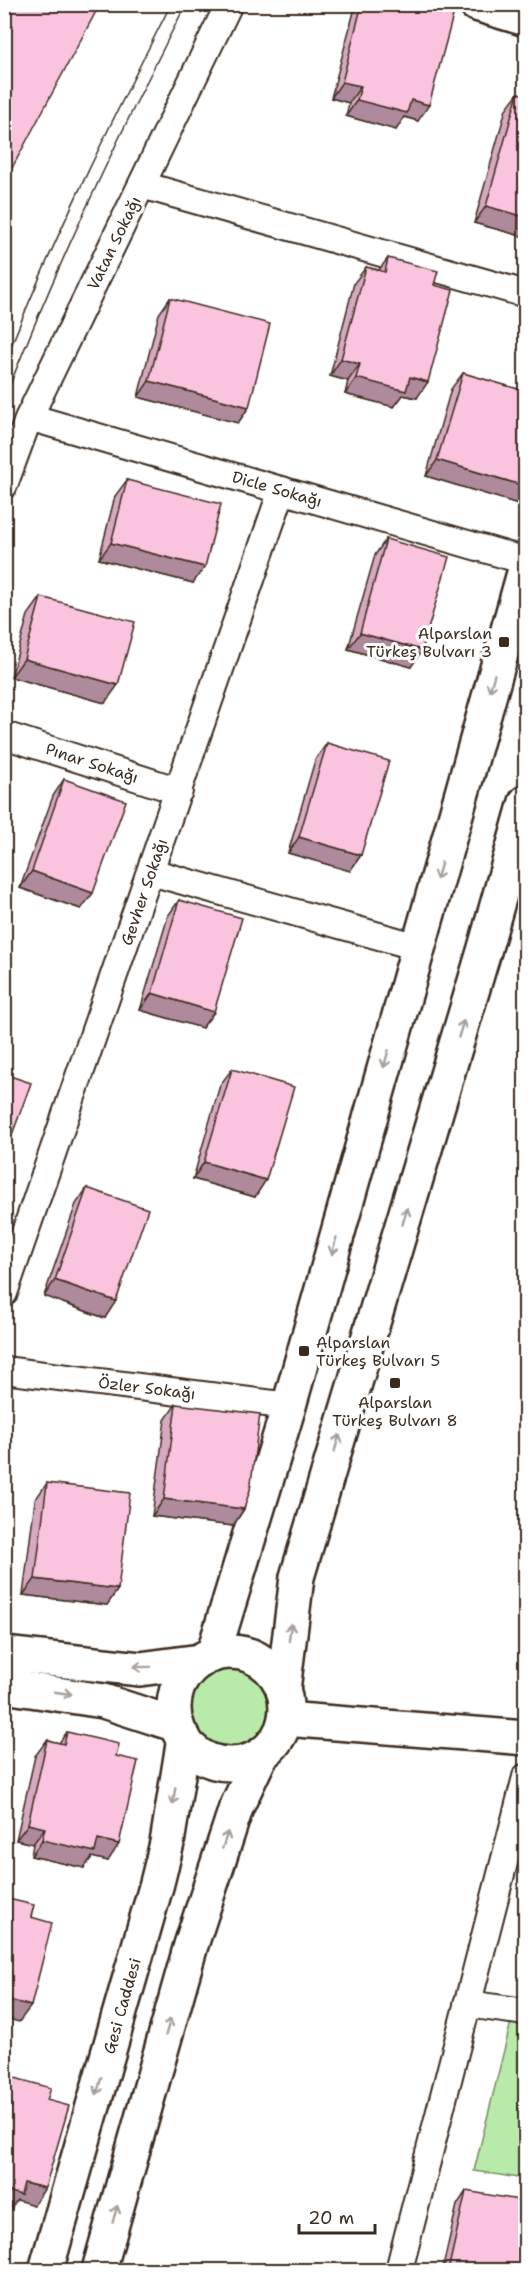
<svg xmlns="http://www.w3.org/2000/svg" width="530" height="2275" viewBox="0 0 530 2275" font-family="'Shantell Sans',sans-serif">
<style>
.green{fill:#b8eaaa;stroke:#7a8a64;stroke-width:1.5}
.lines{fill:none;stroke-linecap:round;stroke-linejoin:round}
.street-casing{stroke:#3b2a1e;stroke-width:30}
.secondary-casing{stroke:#3b2a1e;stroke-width:38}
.street{stroke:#fff;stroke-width:26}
.secondary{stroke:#fff;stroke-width:33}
.tram{stroke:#3b2a1e;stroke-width:1.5}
.wall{fill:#d7a9c0;stroke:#3b2a1e;stroke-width:1.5}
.shaded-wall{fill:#af899c;stroke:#3b2a1e;stroke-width:1.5}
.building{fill:#fac4df;stroke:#3b2a1e;stroke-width:1.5}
.oneway{stroke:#a79f9a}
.poi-dot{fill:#3b2a1e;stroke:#fff;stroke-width:2}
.labels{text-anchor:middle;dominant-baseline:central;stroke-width:6;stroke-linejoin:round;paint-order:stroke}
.street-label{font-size:16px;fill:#3b2a1e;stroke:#fff}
.poi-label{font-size:16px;fill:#3b2a1e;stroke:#fff;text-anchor:end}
</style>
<rect width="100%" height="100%" fill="#fff"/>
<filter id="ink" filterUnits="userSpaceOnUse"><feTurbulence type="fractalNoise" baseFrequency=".0167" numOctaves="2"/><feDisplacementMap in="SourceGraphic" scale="12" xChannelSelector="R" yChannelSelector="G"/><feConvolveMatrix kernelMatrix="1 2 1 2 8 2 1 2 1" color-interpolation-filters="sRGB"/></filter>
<g filter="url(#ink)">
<!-- green -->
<g class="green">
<circle cx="230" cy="1708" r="39"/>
<polygon points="512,2018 525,2020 525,2179 474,2171"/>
</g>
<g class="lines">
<!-- street casing -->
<g class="street-casing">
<g id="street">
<polyline points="142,185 526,294"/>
<polyline points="29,417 526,561"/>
<polyline points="4,485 29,417 229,4"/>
<polyline points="4,735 179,791"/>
<polyline points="151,872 418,947"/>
<polyline points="4,1293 282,490"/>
<polyline points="4,1370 289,1406"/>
<polyline points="467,2004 526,2012"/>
<polyline points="399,2270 526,1777"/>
</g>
</g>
<!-- secondary casing -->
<g class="secondary-casing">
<g id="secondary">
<polyline points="476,4 526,19"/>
<circle cx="230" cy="1708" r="56"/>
<polyline points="4,1654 140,1669 200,1661"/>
<polyline points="213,1655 289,1406 526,566"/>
<polyline points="4,1686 103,1701 177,1725"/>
<polyline points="283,1690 297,1577 485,948 526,802"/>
<polyline points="285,1719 526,1738"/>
<polyline points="46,2270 157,1883 167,1843 184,1738"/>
<polyline points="99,2270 191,1945 236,1808 261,1755"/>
</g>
</g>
<!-- street -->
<use href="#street" class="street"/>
<!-- secondary -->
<use href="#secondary" class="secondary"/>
<!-- tram -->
<g class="tram">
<path d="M4,364C52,241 111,122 171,4"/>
<path d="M4,400C57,264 119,134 186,4"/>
</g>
</g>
<!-- wall -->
<g class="wall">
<polygon points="356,4 436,4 418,121 404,117 396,130 346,116 349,103 331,98"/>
<polygon points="518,93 525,95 525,237 474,223 506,109"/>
<polygon points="388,258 434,285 417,398 403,395 394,407 345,394 348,381 330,376 354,283 366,267 379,270"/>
<polygon points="170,298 249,407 238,423 138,397 159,314"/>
<polygon points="463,373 525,391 525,506 426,476 451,389"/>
<polygon points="127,480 193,583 99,559 115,496"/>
<polygon points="386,539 422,650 411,667 348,649 375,555"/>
<polygon points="41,597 105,703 11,677 28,615"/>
<polygon points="327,743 361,855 350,871 288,853 315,760"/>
<polygon points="64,779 81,909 20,888 53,796"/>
<polygon points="179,900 214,1012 202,1028 140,1010 168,916"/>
<polygon points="232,1069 255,1197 193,1179 220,1085"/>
<polygon points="87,1188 105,1318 44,1296 76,1204"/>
<polygon points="176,1404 244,1509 233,1526 152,1516 165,1420"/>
<polygon points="47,1483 118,1589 107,1605 23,1595 35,1500"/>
<polygon points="67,1732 116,1756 108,1861 92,1857 84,1868 31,1856 33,1844 16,1840 35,1756 47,1740 59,1743"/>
<polygon points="466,2191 525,2271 442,2271 457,2205"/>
</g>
<!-- shaded-wall -->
<g class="shaded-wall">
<polygon points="342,82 361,86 349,103 331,98"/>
<polygon points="357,100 411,100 429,105 418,121 404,117 396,130 346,116"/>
<polygon points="486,206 525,217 525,237 474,223"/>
<polygon points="341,359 360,364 348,381 330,376"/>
<polygon points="410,377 428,382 417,398 403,395 394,407 345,394 356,378"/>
<polygon points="149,381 249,407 238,423 138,397"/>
<polygon points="437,460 525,486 525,506 426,476"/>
<polygon points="111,543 205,567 193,583 99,559"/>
<polygon points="360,633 422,650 411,667 348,649"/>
<polygon points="24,659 118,685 105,703 11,677"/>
<polygon points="299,837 361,855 350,871 288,853"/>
<polygon points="32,871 93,893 81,909 20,888"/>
<polygon points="152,993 214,1012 202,1028 140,1010"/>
<polygon points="204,1162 266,1180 255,1197 193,1179"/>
<polygon points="55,1280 116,1301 105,1318 44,1296"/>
<polygon points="164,1499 244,1509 233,1526 152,1516"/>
<polygon points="35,1579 118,1589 107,1605 23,1595"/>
<polygon points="28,1824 45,1828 33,1844 16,1840"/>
<polygon points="98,1839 119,1844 108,1861 92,1857 84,1868 31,1856 42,1840"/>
<polygon points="9,2000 31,2006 19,2022 4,2018 4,2007"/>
<polygon points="24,2183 45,2188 34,2205 17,2200 9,2211 4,2210 4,2190"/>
</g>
<!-- building -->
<g class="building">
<polygon points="4,4 100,4 4,183"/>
<polygon points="362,4 436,4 435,7 454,12 429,105 411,100 407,113 357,100 361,86 342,82"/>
<polygon points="518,93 525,95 525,217 486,206"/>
<polygon points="388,258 438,271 434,285 453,290 428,382 410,377 406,391 356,378 360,364 341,359 366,267 385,272"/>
<polygon points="170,298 270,324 249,407 149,381"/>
<polygon points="463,373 525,391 525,486 437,460"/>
<polygon points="127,480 221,504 205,567 111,543"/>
<polygon points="386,539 449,557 422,650 360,633"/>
<polygon points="41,597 135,622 118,685 24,659"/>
<polygon points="327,743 389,761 361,855 299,837"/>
<polygon points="64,779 126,801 93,893 32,871"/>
<polygon points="179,900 242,918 214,1012 152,993"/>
<polygon points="232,1069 294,1087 266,1180 204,1162"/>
<polygon points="4,1074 31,1083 4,1157"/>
<polygon points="87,1188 148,1209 116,1301 55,1280"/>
<polygon points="4,1378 7,1378 4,1401"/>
<polygon points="176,1404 260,1414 250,1490 244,1509 164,1499"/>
<polygon points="47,1483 130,1493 118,1589 35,1579"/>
<polygon points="67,1732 119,1744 116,1756 138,1761 119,1844 98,1839 95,1852 42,1840 45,1828 28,1824 47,1740 64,1744"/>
<polygon points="4,1898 34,1905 31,1917 52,1923 31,2006 9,2000 6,2012 4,2012"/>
<polygon points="4,2075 51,2088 47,2100 69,2106 45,2188 24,2183 21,2195 4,2190"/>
<polygon points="466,2191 525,2201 525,2271 448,2271"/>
</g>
<!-- one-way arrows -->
<defs><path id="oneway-shaft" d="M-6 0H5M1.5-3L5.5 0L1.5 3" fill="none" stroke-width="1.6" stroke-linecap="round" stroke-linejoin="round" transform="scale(1.5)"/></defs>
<g class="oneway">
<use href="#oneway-shaft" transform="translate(492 683) rotate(106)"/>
<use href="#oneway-shaft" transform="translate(439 871) rotate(106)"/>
<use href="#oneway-shaft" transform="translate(461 1029) rotate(-73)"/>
<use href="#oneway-shaft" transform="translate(386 1059) rotate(106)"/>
<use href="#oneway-shaft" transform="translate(405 1216) rotate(-73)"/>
<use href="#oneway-shaft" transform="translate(334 1246) rotate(106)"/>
<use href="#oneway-shaft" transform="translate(337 1443) rotate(-73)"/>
<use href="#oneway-shaft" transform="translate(290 1632) rotate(-83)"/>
<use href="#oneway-shaft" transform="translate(142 1667) rotate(179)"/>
<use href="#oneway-shaft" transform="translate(63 1693) rotate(8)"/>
<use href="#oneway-shaft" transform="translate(174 1796) rotate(99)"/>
<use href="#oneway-shaft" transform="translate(225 1840) rotate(-72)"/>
<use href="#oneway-shaft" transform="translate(168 2027) rotate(-74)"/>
<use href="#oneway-shaft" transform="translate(99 2086) rotate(106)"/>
<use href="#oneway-shaft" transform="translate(115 2214) rotate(-74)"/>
</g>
</g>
<!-- markers -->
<g class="poi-dot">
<rect x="498" y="636" width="12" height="12" rx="3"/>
<rect x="298" y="1345" width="12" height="12" rx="3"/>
<rect x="389" y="1377" width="12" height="12" rx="3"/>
</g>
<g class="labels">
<!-- street labels -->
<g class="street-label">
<text transform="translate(114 243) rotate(-64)">Vatan Sokağı</text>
<text transform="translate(277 489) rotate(16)">Dicle Sokağı</text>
<text transform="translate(92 763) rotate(18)">Pınar Sokağı</text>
<text transform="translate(144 892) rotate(-71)">Gevher Sokağı</text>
<text transform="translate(147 1388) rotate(7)">Özler Sokağı</text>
<text transform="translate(122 2006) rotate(-74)">Gesi Caddesi</text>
</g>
<!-- poi labels -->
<g class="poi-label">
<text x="492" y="633">Alparslan<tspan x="492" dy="18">Türkeş Bulvarı 3</tspan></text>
<text x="316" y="1342" text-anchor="start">Alparslan<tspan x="316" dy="18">Türkeş Bulvarı 5</tspan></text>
<text x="395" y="1402" text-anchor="middle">Alparslan<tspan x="395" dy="18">Türkeş Bulvarı 8</tspan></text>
</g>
</g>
<!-- margin -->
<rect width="530" height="2275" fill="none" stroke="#fff" stroke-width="24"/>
<rect x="12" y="12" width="506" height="2251" fill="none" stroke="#3b2a1e" stroke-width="2" filter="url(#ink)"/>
<!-- scale -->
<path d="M299 2224v9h76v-9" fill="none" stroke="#3b2a1e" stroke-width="3"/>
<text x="308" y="2224" font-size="18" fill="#3b2a1e" stroke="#ffffff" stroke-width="4.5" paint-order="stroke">20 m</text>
</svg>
